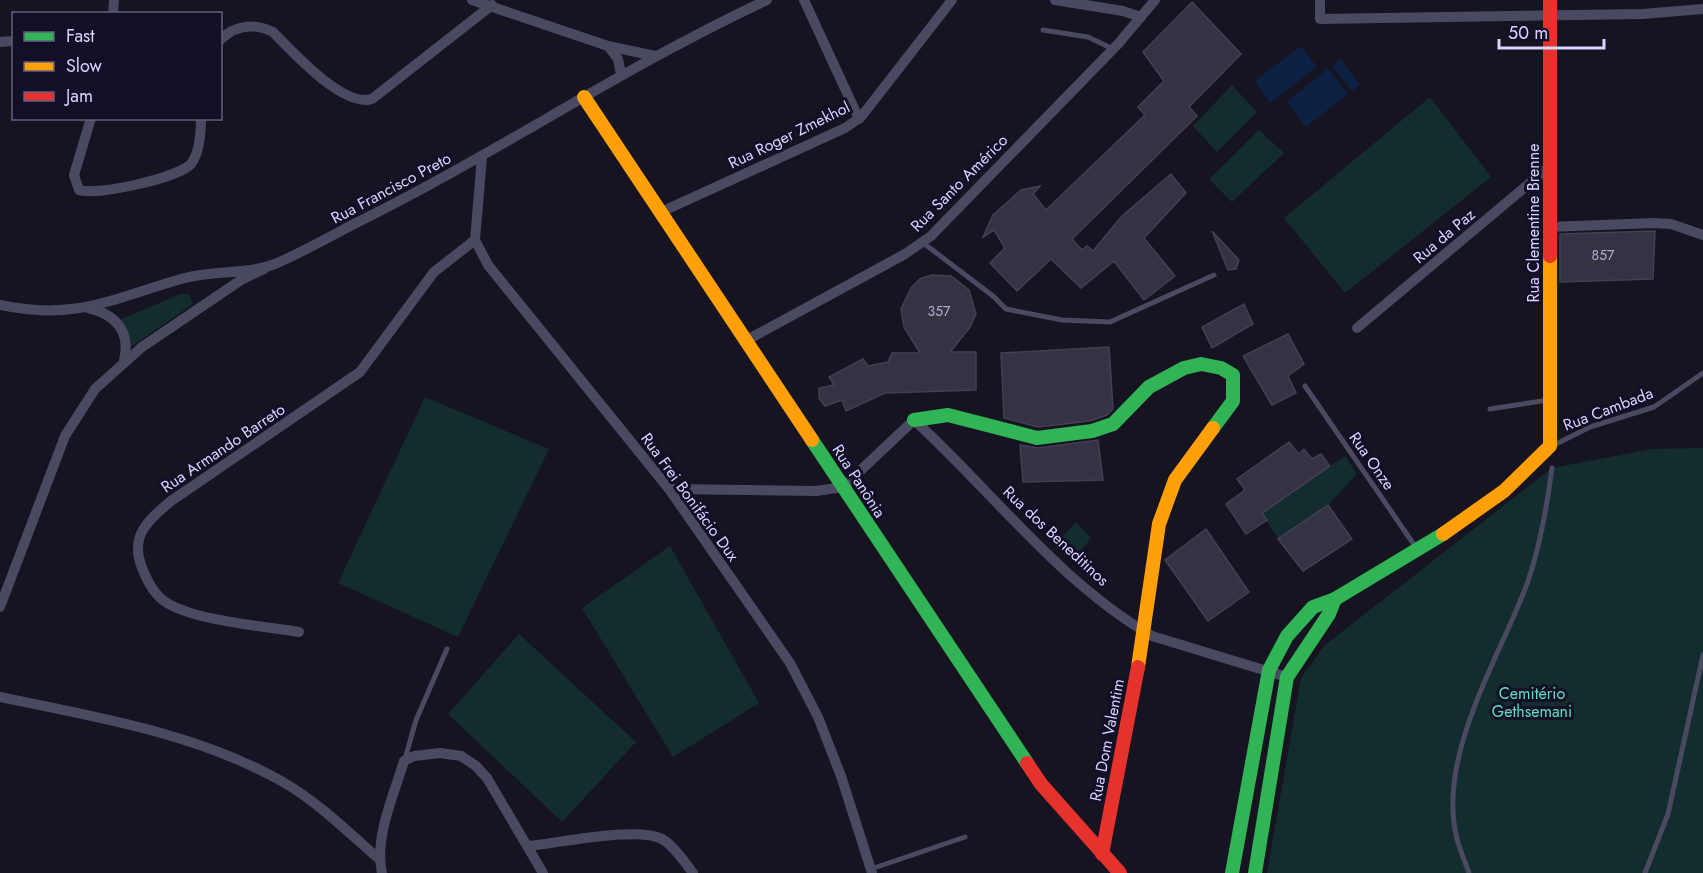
<svg xmlns="http://www.w3.org/2000/svg" width="1703" height="873" viewBox="0 0 1703 873" font-family="Jost,sans-serif">
<style>
.green{fill:#132c2d}
.water{fill:#0d2144}
.building{fill:#343243;stroke:#433f54;stroke-width:1.5}
.lines{fill:none;stroke-linecap:round;stroke-linejoin:round}
.lane{stroke:#4a4962;stroke-width:5}
.street{stroke:#4a4962;stroke-width:10}
.fast{stroke:#30b455;stroke-width:14}
.slow{stroke:#ff9f0a;stroke-width:14}
.jam{stroke:#e5322d;stroke-width:14}
.labels{text-anchor:middle;dominant-baseline:central;stroke-width:6;stroke-linejoin:round;paint-order:stroke}
.number-label{font-size:14px;fill:#b0acd0}
.street-label{font-size:16px;fill:#d9d4ff;stroke:#130f26}
.park-label{font-size:16px;fill:#5fe0c0;stroke:#130f26}
</style>
<rect width="100%" height="100%" fill="#161421"/>
<!-- green -->
<g class="green">
<polygon points="1232,85 1257,112 1217,152 1193,126"/>
<polygon points="1430,97 1491,177 1345,293 1284,218"/>
<polygon points="1259,130 1284,153 1232,202 1209,179"/>
<polygon points="180,294 189,294 193,304 129,348 120,320"/>
<polygon points="425,397 549,449 458,637 338,583"/>
<polygon points="1703,448 1703,873 1267,873 1301,678 1325,645 1552,468 1652,449"/>
<polygon points="1345,456 1357,474 1328,505 1278,539 1262,513"/>
<polygon points="1076,522 1091,538 1073,560 1056,543"/>
<polygon points="670,546 759,703 673,757 582,608"/>
<polygon points="519,634 636,742 562,822 448,714"/>
</g>
<!-- water -->
<g class="water">
<polygon points="1301,46 1317,67 1270,103 1255,81"/>
<polygon points="1340,59 1360,84 1352,91 1332,66"/>
<polygon points="1328,68 1348,94 1306,127 1287,102"/>
</g>
<!-- building -->
<g class="building">
<polygon points="1192,2 1241,54 1189,107 1197,116 1072,239 1082,250 1087,246 1093,251 1122,216 1171,174 1186,193 1144,238 1175,276 1144,300 1114,261 1081,288 1051,259 1017,291 990,263 1005,248 994,230 983,237 993,215 1021,190 1040,186 1033,194 1046,210 1145,115 1138,107 1164,81 1143,52"/>
<polygon points="1212,231 1239,260 1236,269 1228,270"/>
<polygon points="1655,231 1653,279 1560,282 1560,234"/>
<polygon points="932,275 951,276 969,290 976,314 970,327 950,352 976,352 976,390 885,393 846,411 842,400 825,406 819,398 819,388 834,385 829,377 863,359 868,366 888,362 892,353 920,353 904,327 901,309 911,288 920,279"/>
<polygon points="1244,304 1253,324 1212,348 1202,327"/>
<polygon points="1288,334 1304,364 1288,376 1296,393 1272,405 1243,356"/>
<polygon points="1109,347 1113,409 1107,415 1090,421 1038,427 1004,418 1001,353"/>
<polygon points="1098,440 1103,480 1023,482 1020,445 1038,448"/>
<polygon points="1289,442 1299,454 1304,449 1312,459 1321,454 1330,466 1262,513 1267,520 1246,534 1226,504 1245,490 1237,479"/>
<polygon points="1328,505 1352,539 1303,571 1278,539"/>
<polygon points="1206,529 1249,592 1208,621 1165,560"/>
</g>
<g class="lines">
<!-- lane -->
<g class="lane">
<polyline points="1043,30 1088,37 1113,49"/>
<polyline points="922,242 993,296 1006,309 1062,320 1110,322 1214,275"/>
<polyline points="1305,386 1417,549"/>
<polyline points="1490,409 1548,400"/>
<polyline points="1552,446 1590,427 1654,407 1703,373"/>
<polyline points="405,759 416,720 447,649"/>
<polyline points="871,869 965,837"/>
<path d="M1469,873C1465,862 1460,850 1457,839C1436,757 1499,659 1527,584C1540,547 1547,507 1552,468"/>
<polyline points="1645,873 1668,814 1703,655"/>
</g>
<!-- street -->
<g class="street">
<polyline points="472,0 608,46 655,56"/>
<polyline points="804,0 859,119"/>
<polyline points="1055,0 1123,11 1141,17"/>
<polyline points="1320,0 1320,19 1643,14 1703,9"/>
<polyline points="113,14 114,0"/>
<path d="M220,40C235,25 254,23 273,32C293,52 343,108 372,99L492,5"/>
<polyline points="0,42 14,41"/>
<polyline points="608,46 618,59 621,74"/>
<path d="M91,118L74,175L79,190C97,196 178,178 191,164C200,152 201,133 201,118"/>
<polyline points="482,157 475,240 488,265 669,489 790,663 818,717 841,776 872,873"/>
<polyline points="661,212 845,128 861,117 952,0"/>
<polyline points="1549,227 1653,223 1671,224 1703,235"/>
<path d="M0,305C75,321 111,299 181,279C210,270 246,275 275,264C303,252 329,237 356,223C496,154 625,66 767,0"/>
<path d="M88,308C115,314 131,331 124,360"/>
<polyline points="1357,328 1549,167"/>
<polyline points="747,340 905,254 931,236 1118,44 1155,0"/>
<path d="M669,489L816,491L843,487L914,420C992,491 1059,582 1152,636L1287,677"/>
<polyline points="0,607 65,436 95,389 142,347 241,280 264,269"/>
<path d="M299,632C263,626 197,621 167,603C154,595 146,579 141,565C130,534 150,519 171,501L360,372L434,272L475,240"/>
<path d="M0,697C95,717 197,733 283,782C318,802 349,833 379,859"/>
<path d="M529,846C559,843 638,826 662,839C673,845 685,862 693,873"/>
<path d="M382,873C374,837 394,795 404,761L414,756L440,753L461,756L476,766L487,778L543,873"/>
</g>
<!-- fast -->
<g class="fast">
<polyline points="914,420 948,415 1037,438 1092,431 1113,424 1149,387 1184,368 1201,364 1221,368 1233,375 1233,401 1213,428"/>
<polyline points="812,440 1027,763"/>
<polyline points="1232,873 1269,670 1287,636 1313,607 1335,599 1443,534"/>
<polyline points="1255,873 1287,677 1329,614 1335,599"/>
</g>
<!-- slow -->
<g class="slow">
<polyline points="584,97 812,440"/>
<polyline points="1443,534 1504,491 1550,446 1550,256"/>
<polyline points="1138,667 1159,524 1175,480 1213,428"/>
</g>
<!-- jam -->
<g class="jam">
<polyline points="1550,0 1550,256"/>
<polyline points="1027,763 1041,784 1120,873"/>
<polyline points="1102,854 1138,667"/>
</g>
</g>
<g class="labels">
<!-- number labels -->
<g class="number-label">
<text x="1603" y="255">857</text>
<text x="939" y="311">357</text>
</g>
<!-- street labels -->
<g class="street-label">
<text transform="translate(789 135) rotate(-26)">Rua Roger Zmekhol</text>
<text transform="translate(959 183) rotate(-45)">Rua Santo Américo</text>
<text transform="translate(391 188) rotate(-28)">Rua Francisco Preto</text>
<text transform="translate(1533 223) rotate(-90)">Rua Clementine Brenne</text>
<text transform="translate(1444 236) rotate(-40)">Rua da Paz</text>
<text transform="translate(1608 409) rotate(-21)">Rua Cambada</text>
<text transform="translate(223 448) rotate(-34)">Rua Armando Barreto</text>
<text transform="translate(1372 461) rotate(55)">Rua Onze</text>
<text transform="translate(859 481) rotate(57)">Rua Panônia</text>
<text transform="translate(690 497) rotate(54)">Rua Frei Bonifácio Dux</text>
<text transform="translate(1056 536) rotate(43)">Rua dos Beneditinos</text>
<text transform="translate(1107 740) rotate(-79)">Rua Dom Valentim</text>
</g>
<!-- park labels -->
<g class="park-label">
<text x="1532" y="693">Cemitério<tspan x="1532" dy="18">Gethsemani</tspan></text>
</g>
</g>
<!-- legend -->
<rect x="12" y="12" width="210" height="108" fill="#130f26" stroke="#625e7d" stroke-width="1.5"/>
<rect x="24" y="32" width="30" height="9" fill="#30b455" stroke="#625e7d" stroke-width="1.5"/>
<text x="66" y="42" font-size="18" fill="#d9d4ff">Fast</text>
<rect x="24" y="62" width="30" height="9" fill="#ff9f0a" stroke="#625e7d" stroke-width="1.5"/>
<text x="66" y="72" font-size="18" fill="#d9d4ff">Slow</text>
<rect x="24" y="92" width="30" height="9" fill="#e5322d" stroke="#625e7d" stroke-width="1.5"/>
<text x="66" y="102" font-size="18" fill="#d9d4ff">Jam</text>
<!-- scale -->
<path d="M1499 39v9h105v-9" fill="none" stroke="#d9d4ff" stroke-width="3"/>
<text x="1508" y="39" font-size="18" fill="#d9d4ff" stroke="#130f26" stroke-width="4.5" paint-order="stroke">50 m</text>
</svg>
